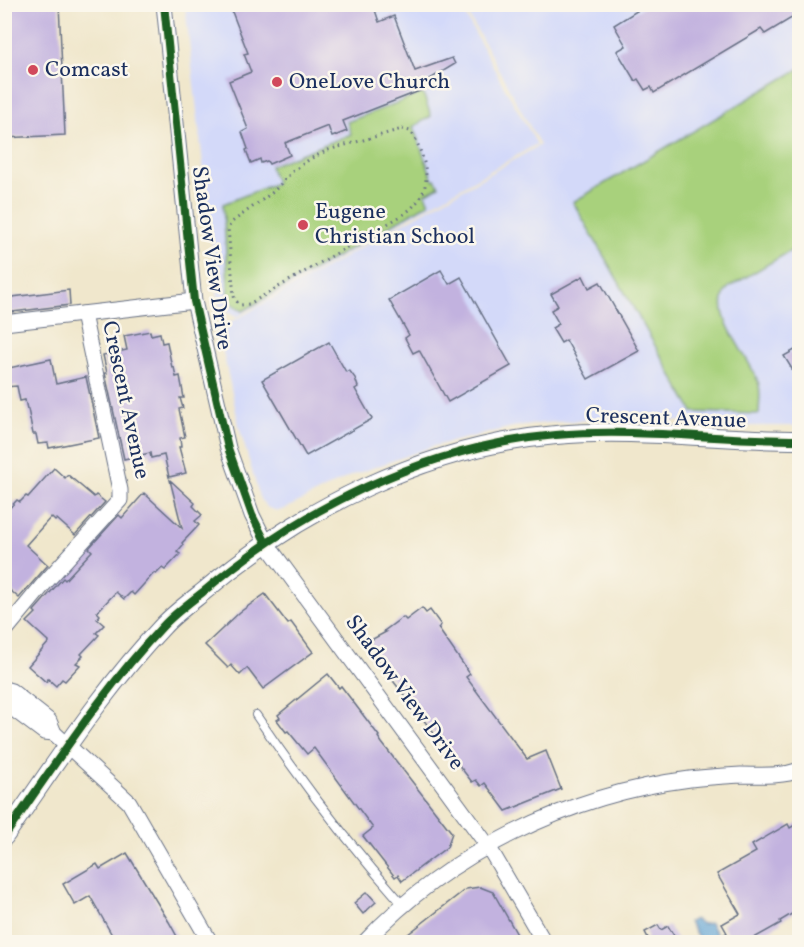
<svg xmlns="http://www.w3.org/2000/svg" width="804" height="947" viewBox="0 0 804 947" font-family="Vollkorn,serif">
<style>
.built{fill:#d3d9f9}
.green{fill:#a8d17c;stroke:#62806d;stroke-width:1.5}
.water{fill:#5fa2d3;stroke:#3d6898;stroke-width:1.5}
.building{fill:#c2b2df}
.lines{fill:none;stroke-linecap:round;stroke-linejoin:round}
.service-casing{stroke:#666f84;stroke-width:10}
.minor-casing{stroke:#666f84;stroke-width:17}
.tertiary-casing{stroke:#666f84;stroke-width:20}
.path{stroke:#666f84;stroke-width:3;stroke-dasharray:1.5 4.5;stroke-linecap:butt}
.service{stroke:#fff;stroke-width:8}
.minor{stroke:#fff;stroke-width:15}
.tertiary{stroke:#fff;stroke-width:18}
.cycleway-casing{stroke:#fbf7ec;stroke-width:11}
.cycleway{stroke:#1b5e20;stroke-width:8}
.poi-dot{fill:#d1495b;stroke:#fbf7ec;stroke-width:2}
.labels{text-anchor:middle;dominant-baseline:central;stroke-width:5;stroke-linejoin:round;paint-order:stroke}
.poi-label{font-size:22px;fill:#1b2f5e;stroke:#fbf7ec;text-anchor:start}
.street-label{font-size:22px;fill:#1b2f5e;stroke:#fbf7ec}
</style>
<rect width="100%" height="100%" fill="#fbf7ec"/>
<filter id="ink" filterUnits="userSpaceOnUse"><feTurbulence type="fractalNoise" baseFrequency=".0167" numOctaves="2"/><feDisplacementMap in="SourceGraphic" scale="12" xChannelSelector="R" yChannelSelector="G"/><feConvolveMatrix kernelMatrix="1 2 1 2 8 2 1 2 1" color-interpolation-filters="sRGB"/></filter>
<filter id="wash" filterUnits="userSpaceOnUse"><feTurbulence type="fractalNoise" baseFrequency=".008" numOctaves="4" result="noise"/><feDisplacementMap in="SourceGraphic" scale="24" xChannelSelector="R" yChannelSelector="G"/><feGaussianBlur stdDeviation="1.35" result="paint"/><feColorMatrix in="noise" values="0 0 0 0 0 0 0 0 0 0 0 0 0 0 0 0 0 1.4 0 .05"/><feComposite in="paint" operator="in"/></filter>
<g filter="url(#wash)">
<rect width="100%" height="100%" fill="#f0e7cc"/>
<!-- built -->
<g class="built">
<polygon points="185,5 460,5 501,81 537,144 237,317 219,306"/>
<polygon points="463,5 799,5 799,426 732,426 666,420 599,419 545,423 513,427 434,446 350,476 285,509 278,511 268,508 260,498 240,430 218,328 235,320 540,145"/>
</g>
<!-- green -->
<g class="green">
<path d="M799,69V246L729,287C705,312 753,359 759,385C761,394 759,405 759,414L693,412L573,202Z"/>
<polygon points="423,93 431,116 413,127 433,180 435,179 439,186 425,194 429,203 243,311 229,301 223,204 276,183 270,166 351,134 347,122"/>
</g>
<!-- water -->
<polygon class="water" points="695,919 702,924 710,923 721,942 701,942 689,922"/>
<g id="blocks">
<!-- building -->
<g class="building">
<polygon points="4,4 59,4 65,135 4,138"/>
<polygon points="229,4 373,4 379,22 394,16 415,71 452,58 455,64 420,85 422,90 343,121 347,131 332,137 328,126 285,143 290,155 269,164 267,161 261,163 260,159 251,163 246,150 248,149 242,132 248,129 229,81 251,72 244,54 248,53"/>
<polygon points="648,4 789,4 795,16 765,34 761,29 654,93 651,87 645,90 638,79 635,81 617,51 626,46 614,25"/>
<polygon points="441,270 449,284 461,277 511,366 448,402 419,350 413,353 405,338 409,335 389,300"/>
<polygon points="583,276 589,288 600,282 639,351 588,379 566,340 561,343 552,328 559,324 551,310 558,306 551,294"/>
<polygon points="69,290 70,305 4,313 4,298"/>
<polygon points="150,331 151,335 160,333 162,343 167,342 172,368 174,367 176,377 180,376 184,398 180,398 183,408 179,409 185,437 180,438 181,447 179,447 186,473 169,477 164,455 151,458 150,453 124,459 105,373 107,373 103,355 127,350 124,336"/>
<polygon points="329,342 346,372 349,370 355,378 358,387 355,389 372,419 306,456 262,380"/>
<polygon points="800,347 800,382 784,356"/>
<polygon points="51,359 56,384 86,377 99,438 49,448 48,443 38,444 36,434 33,434 28,409 27,409 25,400 20,401 17,386 4,387 4,369"/>
<polygon points="54,468 65,478 68,475 94,497 96,495 105,502 75,535 57,519 55,521 51,517 26,545 48,565 19,598 4,585 4,514 17,500 20,502 26,496 28,497"/>
<polygon points="170,480 195,503 193,506 202,515 195,521 199,525 182,543 183,545 177,552 180,554 165,570 162,568 156,574 154,573 134,595 131,592 124,599 116,592 97,612 100,615 97,619 104,625 96,633 99,635 81,654 83,656 76,663 80,665 65,681 62,679 56,686 48,679 46,682 28,666 49,642 27,622 36,613 34,611 63,578 65,580 92,551 89,548 119,515 122,518 144,493 182,528"/>
<polygon points="265,594 288,624 291,622 313,652 263,689 247,668 240,675 231,665 228,668 205,645 240,612"/>
<polygon points="422,608 426,613 430,610 441,625 438,628 470,674 466,677 527,759 546,751 561,789 506,811 485,783 481,786 476,780 472,782 376,659 378,658 369,641 386,632 384,631 403,617 406,620"/>
<polygon points="328,674 339,688 341,686 379,736 378,737 382,743 452,833 447,847 402,881 398,875 395,877 363,836 373,828 314,748 307,754 288,731 286,732 277,720 280,718 278,715"/>
<polygon points="800,822 800,909 780,921 781,923 747,942 710,942 727,933 722,924 740,914 717,874 756,852 752,845 788,824 790,828"/>
<polygon points="127,853 169,922 180,942 116,942 90,896 75,905 63,884 97,864 100,869"/>
<polygon points="480,887 493,892 519,938 512,942 398,942 466,889"/>
<polygon points="367,892 376,902 363,914 354,903"/>
<polygon points="658,925 661,930 668,926 678,942 640,942 648,938 645,932"/>
</g>
</g>
</g>
<g filter="url(#ink)">
<use href="#blocks" fill-opacity="0" stroke="#666f84" stroke-width="1.5"/>
<g class="lines">
<!-- service casing -->
<g class="service-casing">
<path id="service" d="M256,715C301,782 351,846 404,906"/>
</g>
<!-- minor casing -->
<g class="minor-casing">
<g id="minor">
<polyline points="164,4 194,301 228,448 252,515 266,543 488,846 544,942"/>
<polyline points="4,323 194,301"/>
<polyline points="4,632 43,585 120,500 120,490 83,314"/>
<polyline points="4,689 11,691 49,721 54,733 129,802 210,942"/>
<polyline points="4,702 44,732 54,733"/>
<path d="M365,942C447,853 571,794 690,779C707,777 724,776 741,775C761,775 780,777 800,770"/>
</g>
</g>
<!-- tertiary casing -->
<g class="tertiary-casing">
<path id="tertiary" d="M4,837C55,765 102,690 163,626C174,614 189,603 203,592C300,509 426,446 556,435C637,428 718,440 800,440"/>
</g>
<!-- path -->
<path class="path" d="M402,129L410,131L414,136C429,168 435,194 401,216L249,304L241,305L235,300L234,296L228,228L232,222L273,192L293,171L310,159L328,150Z"/>
<!-- service -->
<use href="#service" class="service"/>
<!-- minor -->
<use href="#minor" class="minor"/>
<!-- tertiary -->
<use href="#tertiary" class="tertiary"/>
<!-- cycleway casing -->
<g class="cycleway-casing">
<g id="cycleway">
<polyline points="164,4 194,301 228,448 252,515 266,543"/>
<path d="M4,837C55,765 102,690 163,626C174,614 189,603 203,592C300,509 426,446 556,435C637,428 718,440 800,440"/>
</g>
</g>
<!-- cycleway -->
<use href="#cycleway" class="cycleway"/>
</g>
</g>
<!-- markers -->
<g class="poi-dot">
<circle cx="33" cy="70" r="6"/>
<circle cx="277" cy="82" r="6"/>
<circle cx="303" cy="225" r="6"/>
</g>
<g class="labels">
<!-- poi labels -->
<g class="poi-label">
<text x="45" y="70">Comcast</text>
<text x="289" y="82">OneLove Church</text>
<text x="315" y="212">Eugene<tspan x="315" dy="25">Christian School</tspan></text>
</g>
<!-- street labels -->
<g class="street-label">
<text transform="translate(211 258) rotate(82)">Shadow View Drive</text>
<text transform="translate(125 400) rotate(78)">Crescent Avenue</text>
<text transform="translate(666 419) rotate(2)">Crescent Avenue</text>
<text transform="translate(404 693) rotate(54)">Shadow View Drive</text>
</g>
</g>
<!-- margin -->
<rect width="804" height="947" fill="none" stroke="#fbf7ec" stroke-width="24"/>
</svg>
